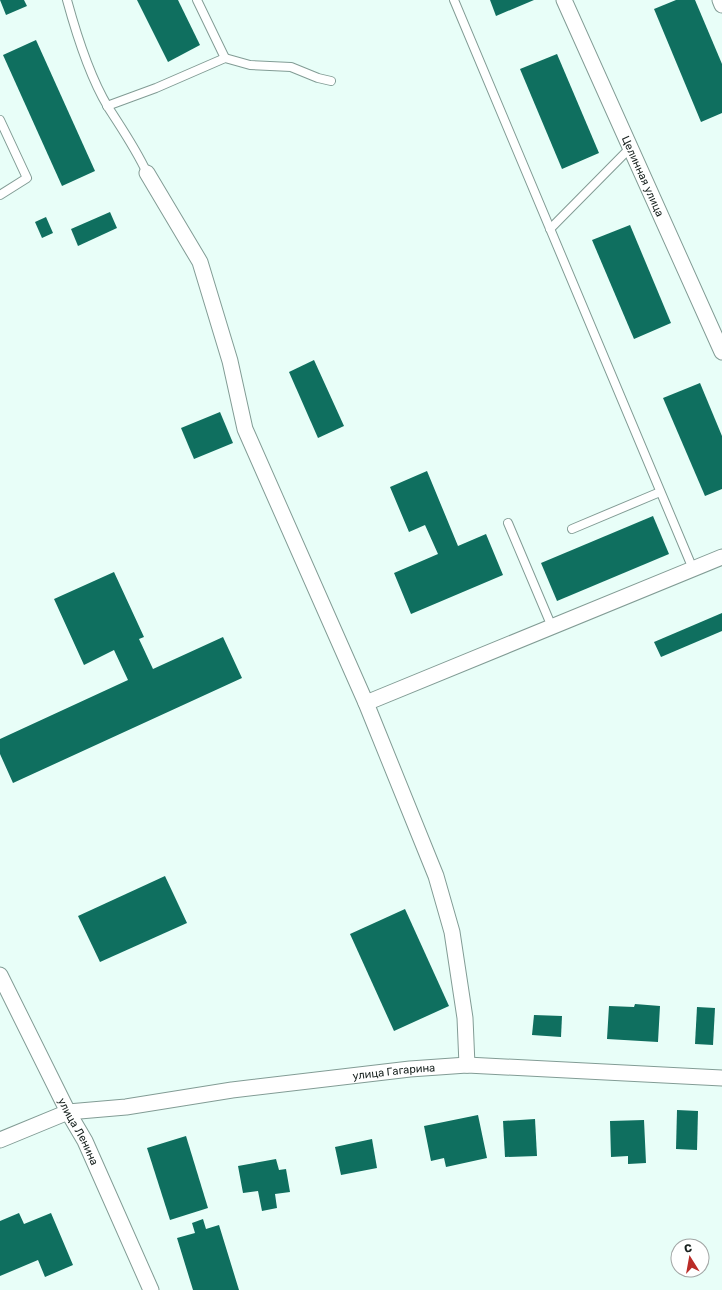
<svg xmlns="http://www.w3.org/2000/svg" width="722" height="1290" viewBox="0 0 722 1290" font-family="Rubik,sans-serif">
<style>
.building{fill:#0f6f5f}
.lines{fill:none;stroke-linecap:round;stroke-linejoin:round}
.lane-casing{stroke:#829c95;stroke-width:10}
.street-casing{stroke:#829c95;stroke-width:17}
.lane{stroke:#fff;stroke-width:8}
.street{stroke:#fff;stroke-width:15}
.labels{text-anchor:middle;dominant-baseline:central;stroke-width:4;stroke-linejoin:round;paint-order:stroke}
.street-label{font-size:11px;fill:#16201d;stroke:#fff}
</style>
<rect width="100%" height="100%" fill="#e8fef8"/>
<!-- building -->
<g class="building">
<polygon points="0,0 24,0 27,6 6,15"/>
<polygon points="137,0 178,0 200,45 168,62"/>
<polygon points="490,0 534,0 496,16"/>
<polygon points="676,0 695,0 722,64 722,113 701,122 654,9"/>
<polygon points="36,40 95,171 62,186 3,55"/>
<polygon points="557,54 599,153 562,169 520,69"/>
<polygon points="110,212 117,228 78,246 71,229"/>
<polygon points="46,217 53,233 42,238 35,222"/>
<polygon points="630,225 671,323 634,339 592,240"/>
<polygon points="314,360 344,426 318,438 289,372"/>
<polygon points="700,383 722,436 722,489 705,496 663,398"/>
<polygon points="220,412 233,443 194,459 181,428"/>
<polygon points="427,471 458,546 486,534 503,575 411,614 394,573 438,554 425,525 409,532 390,487"/>
<polygon points="653,516 669,554 557,601 541,563"/>
<polygon points="114,572 144,637 139,639 153,669 223,637 242,678 13,783 0,754 0,739 128,680 114,650 84,665 54,599"/>
<polygon points="722,613 722,631 661,657 654,642"/>
<polygon points="165,876 187,923 100,962 78,916"/>
<polygon points="405,909 449,1006 394,1031 350,934"/>
<polygon points="635,1004 660,1006 658,1042 607,1039 609,1006 634,1007"/>
<polygon points="697,1007 715,1008 713,1045 695,1044"/>
<polygon points="534,1015 562,1016 561,1037 532,1035"/>
<polygon points="677,1110 698,1111 697,1150 676,1149"/>
<polygon points="478,1115 487,1158 446,1167 444,1158 431,1161 424,1126"/>
<polygon points="535,1119 537,1156 505,1157 503,1121"/>
<polygon points="644,1120 646,1163 628,1164 628,1156 611,1157 610,1121"/>
<polygon points="186,1136 208,1208 170,1220 147,1148"/>
<polygon points="372,1139 377,1168 341,1175 335,1147"/>
<polygon points="276,1159 279,1170 286,1169 290,1192 275,1194 277,1208 262,1211 258,1191 243,1193 238,1166"/>
<polygon points="19,1213 24,1224 51,1213 73,1265 45,1277 38,1260 0,1276 0,1221"/>
<polygon points="203,1219 206,1229 219,1225 239,1290 193,1290 177,1238 195,1233 192,1223"/>
</g>
<g class="lines">
<!-- lane casing -->
<g class="lane-casing">
<g id="lane">
<path d="M67,0C76,33 90,77 108,107C122,129 136,149 147,173"/>
<polyline points="197,0 225,58"/>
<polyline points="454,0 693,569"/>
<polyline points="107,106 156,88 225,58 250,65 291,67 318,78 331,81"/>
<polyline points="0,120 27,178 0,195"/>
<polyline points="550,229 631,147"/>
<polyline points="508,523 552,627"/>
<polyline points="572,529 660,492"/>
</g>
</g>
<!-- street casing -->
<g class="street-casing">
<g id="street">
<path id="s1" d="M564,0L722,352"/>
<polyline points="720,0 722,5"/>
<polyline points="147,173 200,262 230,361 245,429 366,703 436,876 452,932 465,1018 467,1065"/>
<polyline points="366,703 722,557"/>
<path id="s2" d="M0,975L68,1112L85,1141L151,1290"/>
<path id="s3" d="M0,1140L68,1112L126,1107L232,1090L410,1069L467,1065L722,1078"/>
</g>
</g>
<!-- lane -->
<use href="#lane" class="lane"/>
<!-- street -->
<use href="#street" class="street"/>
</g>
<g class="labels">
<!-- street labels -->
<g class="street-label">
<text stroke="none"><textPath href="#s1" startOffset="193">Целинная улица</textPath></text>
<text stroke="none"><textPath href="#s3" startOffset="402">улица Гагарина</textPath></text>
<text stroke="none"><textPath href="#s2" startOffset="175">улица Ленина</textPath></text>
</g>
</g>
<!-- north arrow -->
<g transform="translate(690 1258) rotate(349)"><circle r="19" fill="#ffffff" stroke="#a2a6a5"/>
<path d="M0-3L7 15L0 10L-7 15Z" fill="#ba2c28"/>
<text y="-6" font-size="11" font-weight="bold" text-anchor="middle" fill="#16201d">С</text>
</g>
</svg>
